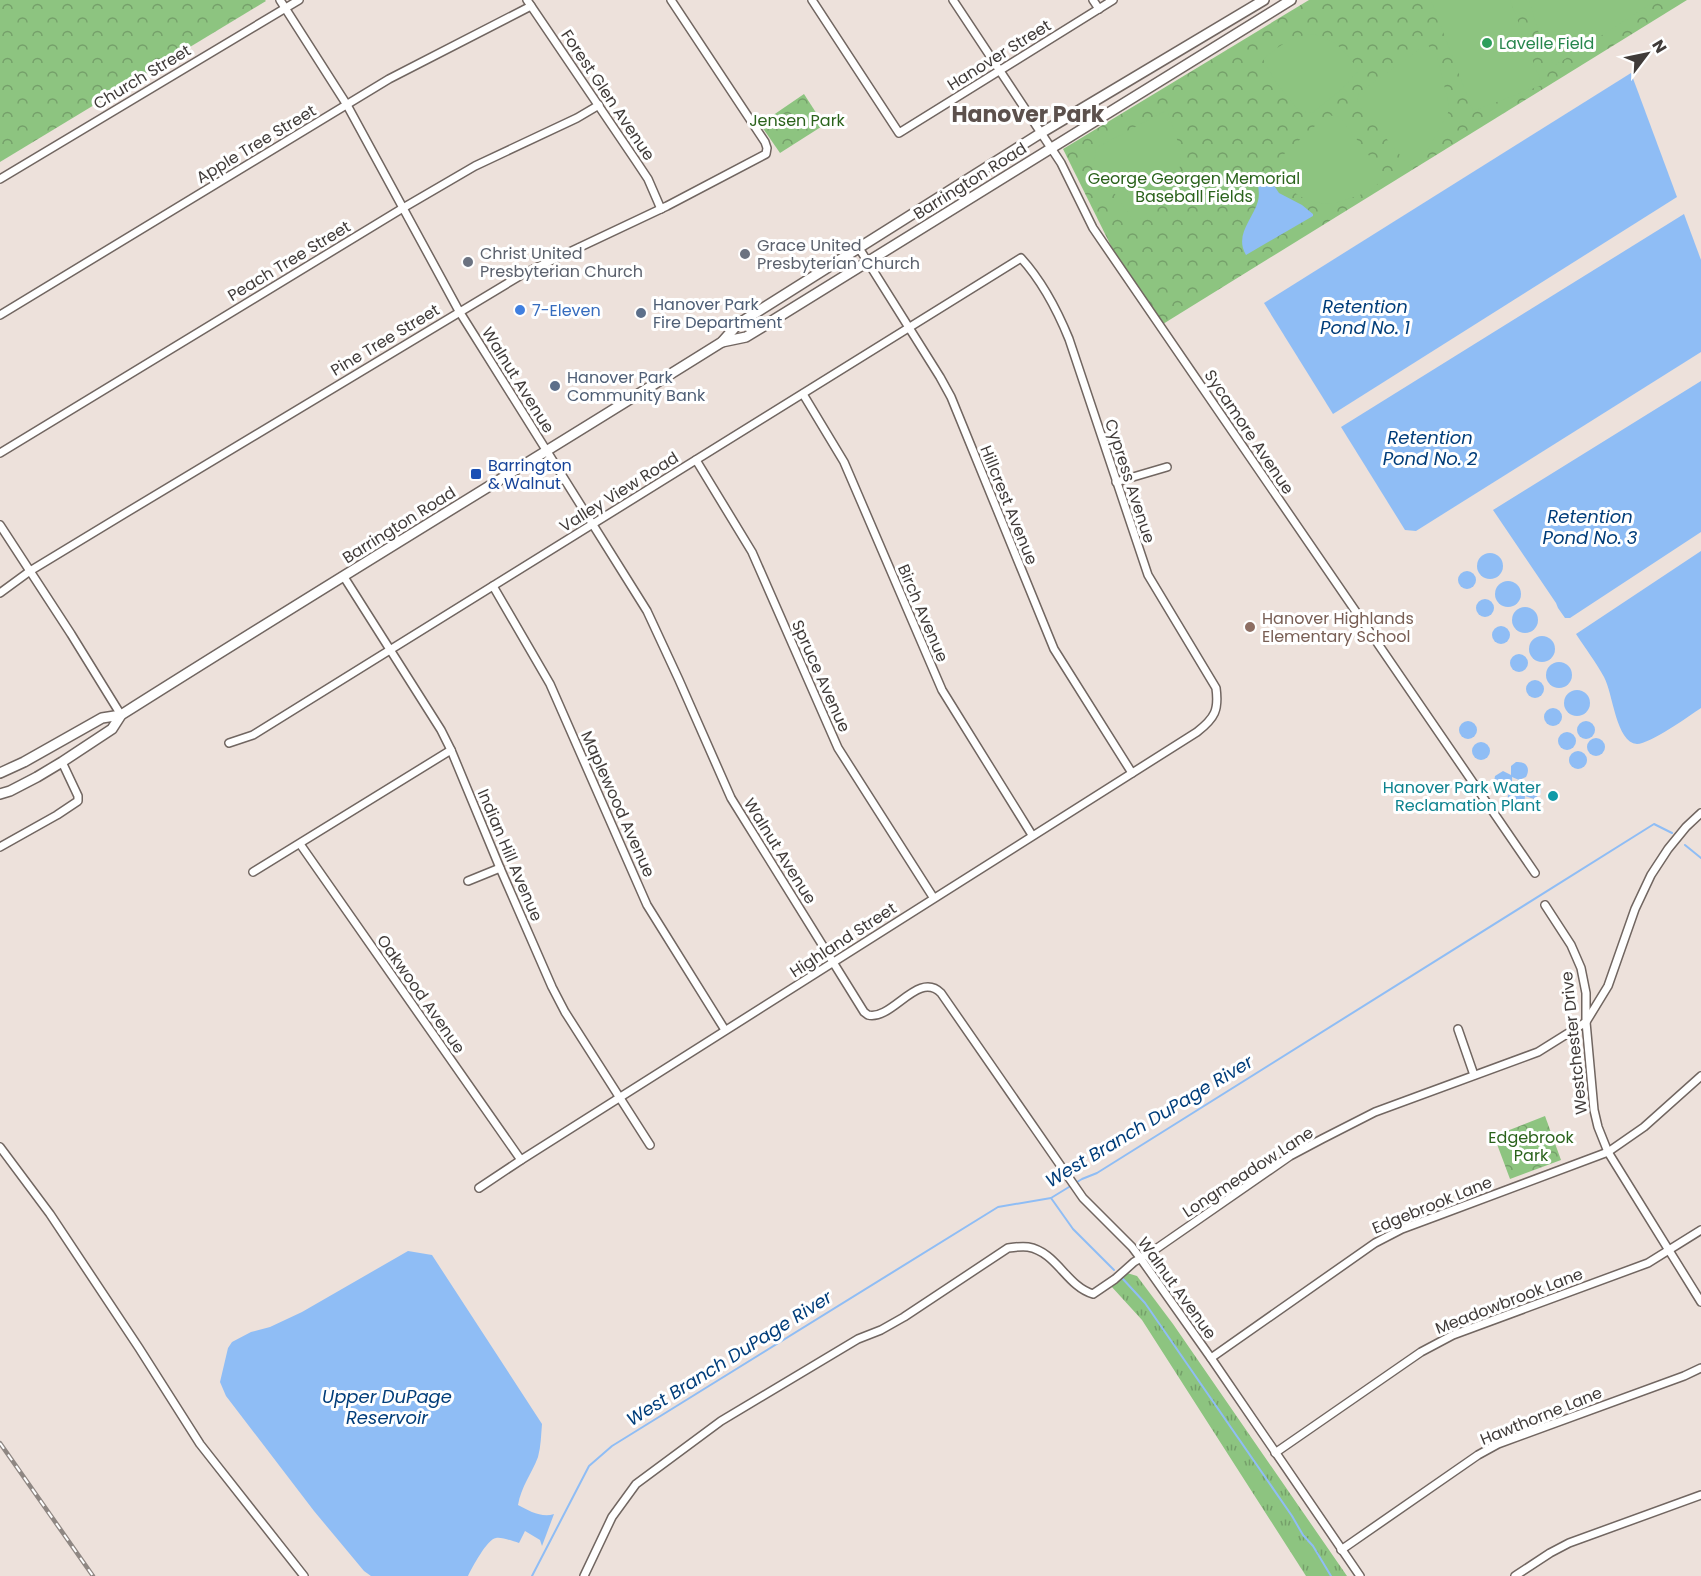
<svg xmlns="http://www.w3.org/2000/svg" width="1701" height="1576" viewBox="0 0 1701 1576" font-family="Poppins,sans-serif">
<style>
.grass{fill:url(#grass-tufts)}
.park{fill:url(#park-crowns)}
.pitch{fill:#8dc480}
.water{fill:#8fbdf5}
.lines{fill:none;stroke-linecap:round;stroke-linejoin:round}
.stream{stroke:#8fbdf5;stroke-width:2}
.minor-casing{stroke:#716661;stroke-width:10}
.secondary-casing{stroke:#716661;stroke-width:12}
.minor{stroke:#fff;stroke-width:7}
.secondary{stroke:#fff;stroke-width:9}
.rail-casing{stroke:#8f8783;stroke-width:4.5}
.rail{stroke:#fff;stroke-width:2;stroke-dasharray:7;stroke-linecap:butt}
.leisure-dot{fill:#2e9e5b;stroke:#fff;stroke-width:2}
.worship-dot{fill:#6b7280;stroke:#fff;stroke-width:2}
.shop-dot{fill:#3f7fe0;stroke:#fff;stroke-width:2}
.service-dot{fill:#5c6f8a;stroke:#fff;stroke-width:2}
.transit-dot{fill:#1a4fb4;stroke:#fff;stroke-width:2}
.education-dot{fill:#8d6e63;stroke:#fff;stroke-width:2}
.culture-dot{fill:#0f9aa8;stroke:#fff;stroke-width:2}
.labels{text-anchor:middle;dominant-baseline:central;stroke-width:6;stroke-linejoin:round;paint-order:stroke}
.leisure-label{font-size:16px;fill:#27864d;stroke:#fff;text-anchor:start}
.street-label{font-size:16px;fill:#403b39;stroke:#fff}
.park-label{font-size:16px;fill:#2b631c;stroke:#fff}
.worship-label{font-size:16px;fill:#5b616d;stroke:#fff;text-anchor:start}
.service-label{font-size:16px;fill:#4e5e75;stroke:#fff;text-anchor:start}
.shop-label{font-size:16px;fill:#366cbe;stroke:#fff;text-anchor:start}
.transit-label{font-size:16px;fill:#164399;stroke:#fff;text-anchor:start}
.education-label{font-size:16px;fill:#785e54;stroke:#fff;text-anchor:start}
.culture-label{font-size:16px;fill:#0d838f;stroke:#fff;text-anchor:end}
.water-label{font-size:18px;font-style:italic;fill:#003d7a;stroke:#fff}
.district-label{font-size:22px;font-weight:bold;fill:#5c514d;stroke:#fff}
</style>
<defs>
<pattern id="grass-tufts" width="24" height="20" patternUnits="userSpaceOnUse" patternTransform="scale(1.5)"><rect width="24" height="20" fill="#8dc480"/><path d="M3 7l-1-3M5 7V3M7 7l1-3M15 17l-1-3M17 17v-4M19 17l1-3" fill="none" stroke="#75a06a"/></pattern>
<pattern id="park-crowns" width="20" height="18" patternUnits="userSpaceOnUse" patternTransform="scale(1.5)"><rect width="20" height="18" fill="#8dc480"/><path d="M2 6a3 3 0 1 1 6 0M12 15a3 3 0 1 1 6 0" fill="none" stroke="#75a06a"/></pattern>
</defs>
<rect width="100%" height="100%" fill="#ede1db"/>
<!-- grass -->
<polygon class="grass" points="1127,1273 1137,1276 1173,1324 1347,1576 1306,1576 1142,1320 1111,1286"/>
<!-- park -->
<g class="park">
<polygon points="0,0 265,0 266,1 0,162"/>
<polygon points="1309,0 1687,0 1163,324 1112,248 1063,149"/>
<polygon points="804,94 824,125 780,153 760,124"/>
<polygon points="1545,1116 1561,1160 1510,1179 1494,1136"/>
</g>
<!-- pitch -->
<g class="pitch">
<polygon points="1431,0 1510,0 1542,85 1473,111"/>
<polygon points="1529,0 1657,0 1554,66 1539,34"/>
<path d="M1312,34C1337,39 1344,51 1359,70L1342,89L1312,113L1299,111L1275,81L1263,59C1279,46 1292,36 1312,34Z"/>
<polygon points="1427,44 1437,56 1449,105 1448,113 1423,158 1409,166 1357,103 1359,93"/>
<polygon points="1167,110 1181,151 1179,178 1158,204 1135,223 1094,164 1096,148"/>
<path d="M1327,115L1340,117L1370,157L1383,177C1377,187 1368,192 1357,196C1346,200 1333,205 1321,203C1300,201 1279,184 1272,165Z"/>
<polygon points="1521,1130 1526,1141 1512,1146 1508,1134"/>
</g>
<!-- water -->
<g class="water">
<polygon points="1631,73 1677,197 1333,414 1264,303"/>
<path d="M1264,174L1267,175L1279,193L1302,205L1313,214V216L1246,255C1234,235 1253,219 1258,201C1260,193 1258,186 1257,178Z"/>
<polygon points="1684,214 1701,260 1701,352 1416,531 1405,530 1341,427"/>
<polygon points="1701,381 1701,532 1570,618 1565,618 1558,608 1556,603 1493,510"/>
<path d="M1701,551V708C1689,716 1650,744 1637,744C1616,743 1613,693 1604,677C1596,662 1585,648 1576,634Z"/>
<circle cx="1490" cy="566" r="13"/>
<circle cx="1467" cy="580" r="9"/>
<circle cx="1508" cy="594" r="13"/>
<circle cx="1485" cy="608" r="9"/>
<circle cx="1525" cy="620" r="13"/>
<circle cx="1501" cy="635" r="9"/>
<circle cx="1542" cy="649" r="13"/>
<circle cx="1519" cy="663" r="9"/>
<circle cx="1559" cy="675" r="13"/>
<circle cx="1535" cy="689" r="9"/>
<circle cx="1577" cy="703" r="13"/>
<circle cx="1553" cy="717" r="9"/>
<circle cx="1468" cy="730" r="9"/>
<circle cx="1586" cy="730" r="9"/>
<circle cx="1567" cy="741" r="9"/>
<circle cx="1596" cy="747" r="9"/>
<circle cx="1481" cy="751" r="9"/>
<circle cx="1578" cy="760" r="9"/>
<path d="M1516,762C1526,761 1531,768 1526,777L1519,780L1512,777C1513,785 1509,791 1499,789L1494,782L1495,776L1503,771L1511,775V766Z"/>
<polygon points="1529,781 1538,782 1541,787 1541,793 1534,799 1525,796 1524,806 1519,809 1513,808 1507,801 1508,795 1516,791 1523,793 1524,785"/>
<path d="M408,1251L432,1255L542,1424C541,1435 541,1446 538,1457C532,1473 521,1487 518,1505C529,1511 542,1518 554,1514L542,1546L540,1540L525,1531L519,1543C512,1541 502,1537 496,1538C487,1539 472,1568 468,1576H371L364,1571L314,1511L226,1396L220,1382L228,1348L232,1342L251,1332L270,1327L302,1312Z"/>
</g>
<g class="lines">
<!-- stream -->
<g class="stream">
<polyline points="1685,845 1701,858"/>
<polyline points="1051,1198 1073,1229 1114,1270"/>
<polyline points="1122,1278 1145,1303 1292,1516 1303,1535 1313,1546 1331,1576"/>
<polyline points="532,1576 589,1466 612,1446 998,1207 1051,1198 1082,1179 1097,1173 1654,824 1672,833"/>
</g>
<!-- minor casing -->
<g class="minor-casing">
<g id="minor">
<path d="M280,0L347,105L459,311L647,611L679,680L731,798L864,1012L868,1015C892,1021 918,970 941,993L1083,1198L1132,1247L1141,1259L1211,1358L1360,1576"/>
<polyline points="527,0 636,161 648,179 661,209"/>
<polyline points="812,0 899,133 1113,0"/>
<polyline points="953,0 1061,163 1093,228 1535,873"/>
<polyline points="1093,0 1099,9"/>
<polyline points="0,179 299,0"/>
<polyline points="859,248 940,377 951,397 1054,649 1132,773"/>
<polyline points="0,315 389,79 531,6"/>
<polyline points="803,394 844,462 942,690 1032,835"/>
<polyline points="0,453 403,208 475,166 577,118 599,105"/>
<polyline points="696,460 752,552 838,748 933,897"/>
<polyline points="1116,482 1167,467"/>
<polyline points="0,525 71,634 121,715"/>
<polyline points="344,577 441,730 451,750 500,868 552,987 565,1012 650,1145"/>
<polyline points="493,586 550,684 647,905 725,1030"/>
<polyline points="0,593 30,571 124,514 523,274 667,206 766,154 767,148 765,142 671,0"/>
<path d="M229,743L253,735L1021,258C1041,280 1058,312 1069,339L1148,575L1216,688C1219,710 1215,718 1197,732L521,1160L479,1188"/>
<polyline points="300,844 521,1160"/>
<polyline points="0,847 57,815 78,801 78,796 62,762"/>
<polyline points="253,872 451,750"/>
<polyline points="468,881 500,868"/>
<polyline points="1545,905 1571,945 1581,968 1586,993 1586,1022 1594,1110 1598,1127 1608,1152 1701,1302"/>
<polyline points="1458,1029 1474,1075"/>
<polyline points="0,1147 50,1214 139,1348 200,1444 304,1576"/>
<polyline points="1211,1358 1375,1243 1402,1229 1437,1216 1608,1152 1644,1127 1701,1076"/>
<polyline points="1275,1453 1421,1352 1453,1335 1648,1263 1701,1230"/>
<polyline points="1341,1550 1478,1455 1498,1444 1684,1376 1701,1368"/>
<path d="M584,1576L612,1517L636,1484L721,1421L858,1339L881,1330L904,1317L1008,1248C1015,1247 1022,1246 1028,1247C1057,1252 1066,1286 1093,1294L1115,1279L1134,1262L1153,1251L1290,1156L1322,1139L1375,1112L1538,1052L1586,1022L1608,986L1635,909L1651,875L1668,849L1686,827L1701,813"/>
<polyline points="1515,1576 1550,1553 1569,1543 1701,1495"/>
</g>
</g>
<!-- secondary casing -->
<g class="secondary-casing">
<g id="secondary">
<polyline points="722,342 746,337 1291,0"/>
<polyline points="0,773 24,762 102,718 121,715"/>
<path d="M0,794L10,791L37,777L62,762L112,729L121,715C320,589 522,467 722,342L738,324L1041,133L1264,0"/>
</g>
</g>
<!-- minor -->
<use href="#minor" class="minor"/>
<!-- secondary -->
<use href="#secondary" class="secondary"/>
<!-- rail casing -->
<g class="rail-casing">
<polyline id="rail" points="0,1443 93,1576"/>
</g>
<!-- rail -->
<use href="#rail" class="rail"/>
</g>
<!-- markers -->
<circle class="leisure-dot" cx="1487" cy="43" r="6"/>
<g class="worship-dot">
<circle cx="745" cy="254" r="6"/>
<circle cx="468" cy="262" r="6"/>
</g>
<circle class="shop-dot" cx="520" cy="310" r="6"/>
<g class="service-dot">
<circle cx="641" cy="313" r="6"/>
<circle cx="555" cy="386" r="6"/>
</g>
<rect class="transit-dot" x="470" y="468" width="12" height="12" rx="3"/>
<circle class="education-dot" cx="1250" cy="627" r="6"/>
<circle class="culture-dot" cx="1553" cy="796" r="6"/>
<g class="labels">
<!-- leisure labels -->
<g class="leisure-label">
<text x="1499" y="43">Lavelle Field</text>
</g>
<!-- street labels -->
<g class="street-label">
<text transform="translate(999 55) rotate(-32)">Hanover Street</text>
<text transform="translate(142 77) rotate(-31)">Church Street</text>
<text transform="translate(608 95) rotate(56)">Forest Glen Avenue</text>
<text transform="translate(256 144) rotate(-31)">Apple Tree Street</text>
<text transform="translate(970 181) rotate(-32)">Barrington Road</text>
<text transform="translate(289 261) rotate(-31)">Peach Tree Street</text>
<text transform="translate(385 340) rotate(-31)">Pine Tree Street</text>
<text transform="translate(518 380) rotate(58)">Walnut Avenue</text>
<text transform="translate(1249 432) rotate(56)">Sycamore Avenue</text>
<text transform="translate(1130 481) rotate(72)">Cypress Avenue</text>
<text transform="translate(619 492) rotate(-32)">Valley View Road</text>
<text transform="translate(1009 505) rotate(68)">Hillcrest Avenue</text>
<text transform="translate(399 525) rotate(-32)">Barrington Road</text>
<text transform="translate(923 613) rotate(67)">Birch Avenue</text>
<text transform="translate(821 676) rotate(66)">Spruce Avenue</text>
<text transform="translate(618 804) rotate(66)">Maplewood Avenue</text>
<text transform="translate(780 851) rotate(58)">Walnut Avenue</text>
<text transform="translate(510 855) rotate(67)">Indian Hill Avenue</text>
<text transform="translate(843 940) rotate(-33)">Highland Street</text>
<text transform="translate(421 994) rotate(55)">Oakwood Avenue</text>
<text transform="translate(1574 1043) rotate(-96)">Westchester Drive</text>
<text transform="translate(1248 1172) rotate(-33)">Longmeadow Lane</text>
<text transform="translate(1432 1205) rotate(-22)">Edgebrook Lane</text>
<text transform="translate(1177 1288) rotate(54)">Walnut Avenue</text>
<text transform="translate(1509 1301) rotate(-21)">Meadowbrook Lane</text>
<text transform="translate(1541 1416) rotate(-22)">Hawthorne Lane</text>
</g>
<!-- park labels -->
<g class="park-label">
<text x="797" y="120">Jensen Park</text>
<text x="1194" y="178">George Georgen Memorial<tspan x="1194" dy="18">Baseball Fields</tspan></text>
<text x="1531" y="1137">Edgebrook<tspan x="1531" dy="18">Park</tspan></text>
</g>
<!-- worship labels -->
<g class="worship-label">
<text x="757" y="245">Grace United<tspan x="757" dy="18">Presbyterian Church</tspan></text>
<text x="480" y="253">Christ United<tspan x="480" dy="18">Presbyterian Church</tspan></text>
</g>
<!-- service labels -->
<g class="service-label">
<text x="653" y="304">Hanover Park<tspan x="653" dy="18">Fire Department</tspan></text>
<text x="567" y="377">Hanover Park<tspan x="567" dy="18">Community Bank</tspan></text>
</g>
<!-- shop labels -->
<g class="shop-label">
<text x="532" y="310">7-Eleven</text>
</g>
<!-- transit labels -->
<g class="transit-label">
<text x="488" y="465">Barrington<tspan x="488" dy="18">&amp; Walnut</tspan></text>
</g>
<!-- education labels -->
<g class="education-label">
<text x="1262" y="618">Hanover Highlands<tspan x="1262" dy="18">Elementary School</tspan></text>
</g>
<!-- culture labels -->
<g class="culture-label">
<text x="1541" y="787">Hanover Park Water<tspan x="1541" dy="18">Reclamation Plant</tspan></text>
</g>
<!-- water labels -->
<g class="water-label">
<text x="1365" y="306">Retention<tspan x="1365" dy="21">Pond No. 1</tspan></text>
<text x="1430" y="437">Retention<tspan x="1430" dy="21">Pond No. 2</tspan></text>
<text x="1590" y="516">Retention<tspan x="1590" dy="21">Pond No. 3</tspan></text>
<text transform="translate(1149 1121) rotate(-31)">West Branch DuPage River</text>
<text transform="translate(729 1358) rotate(-32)">West Branch DuPage River</text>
<text x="387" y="1396">Upper DuPage<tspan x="387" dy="21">Reservoir</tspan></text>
</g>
<!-- district labels -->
<g class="district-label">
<text x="1028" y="114">Hanover Park</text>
</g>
</g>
<!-- north arrow -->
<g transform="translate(1647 54) rotate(58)" stroke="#ffffff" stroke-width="4.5" paint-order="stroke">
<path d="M0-4.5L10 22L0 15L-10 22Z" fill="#403b39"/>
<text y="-9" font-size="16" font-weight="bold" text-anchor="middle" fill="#403b39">N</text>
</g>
</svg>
